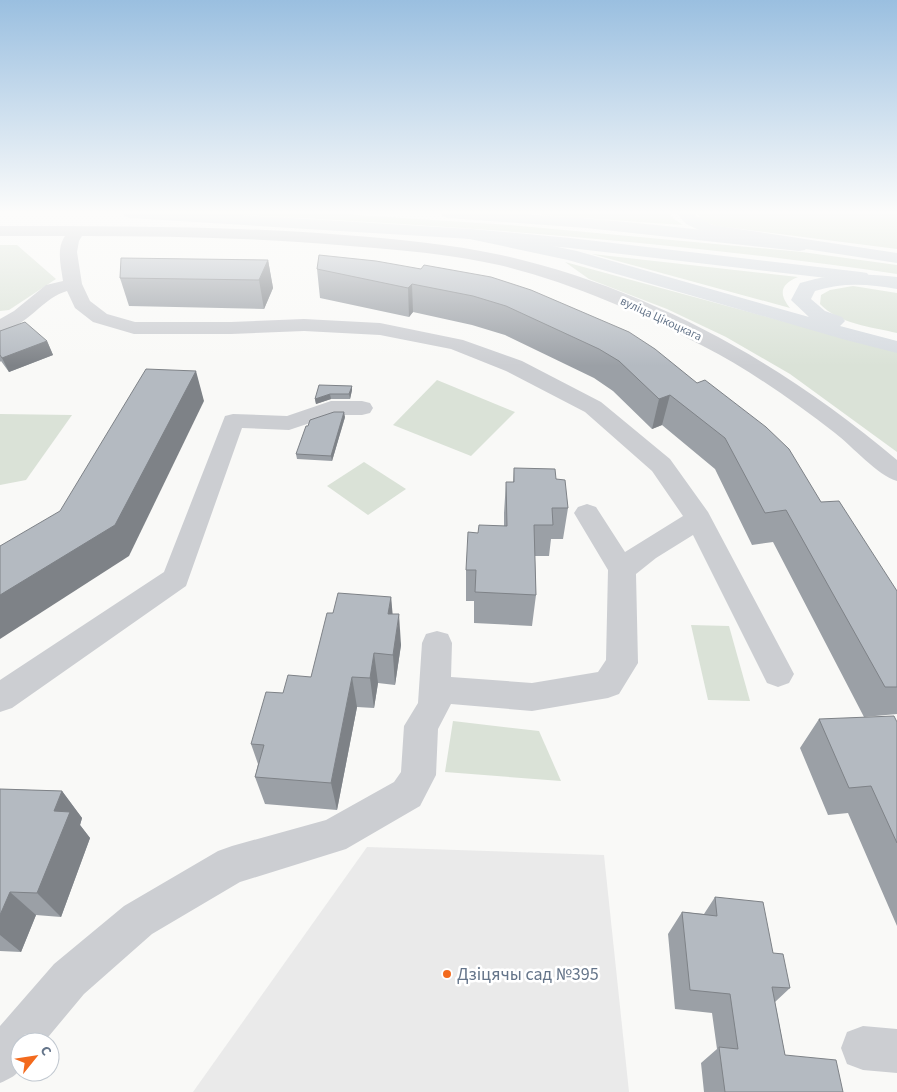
<svg xmlns="http://www.w3.org/2000/svg" width="897" height="1092" viewBox="0 0 897 1092" font-family="'Source Sans 3',sans-serif">
<style>
.built{fill:#eaeaea}
.green{fill:#dae2d7}
.lines{fill:none;stroke-linecap:round;stroke-linejoin:round}
.minor{fill:#ccced2;fill-rule:evenodd}
.major{fill:#d6dbe0;fill-rule:evenodd}
.highway{fill:#d6dbe0;fill-rule:evenodd}
.wall{fill:#9ba0a6}
.shaded-wall{fill:#7e8287}
.building{fill:#b4bac1;stroke:#7e8287}
.poi-dot{fill:#f36a1d;stroke:#fff;stroke-width:2}
.labels{text-anchor:middle;dominant-baseline:central;stroke-width:5;stroke-linejoin:round;paint-order:stroke}
.far-street-label{font-size:12px;fill:#65758a;stroke:#fff}
.near-poi-label{font-size:18px;fill:#65758a;stroke:#fff;text-anchor:start}
</style>
<rect width="100%" height="100%" fill="#f9f9f7"/>
<!-- built -->
<polygon class="built" points="367,847 604,855 629,1092 193,1092"/>
<!-- green -->
<g class="green">
<path d="M202,213H327L510,225L802,252L897,265V274C667,240 435,224 202,213Z"/>
<polygon points="556,213 669,213 674,219 683,225 540,215"/>
<polygon points="697,213 897,213 897,249 716,226 703,221"/>
<polygon points="0,245 17,245 56,279 9,310 0,311"/>
<path d="M592,254L798,277C781,284 778,293 790,308Z"/>
<polygon points="565,262 897,352 897,452 790,374 726,337 667,309 589,279"/>
<path d="M853,286L897,293V333C872,327 839,324 820,304L821,295L830,290Z"/>
<polygon points="437,380 515,412 471,456 393,425"/>
<polygon points="0,414 72,415 26,480 0,485"/>
<polygon points="364,462 406,489 368,515 327,486"/>
<polygon points="691,625 729,626 750,701 708,700"/>
<polygon points="453,721 539,731 561,781 445,772"/>
</g>
<g class="lines">
<!-- minor -->
<g class="minor">
<path d="M0,226C115,226 230,226 344,235C397,239 450,244 501,255C648,288 783,363 897,460V481C878,476 852,446 835,433C793,401 750,370 703,346C638,312 570,282 499,265C450,254 400,250 350,246C261,238 172,236 82,236L79,241L77,252L82,284L90,301L107,314L135,322H231L304,319L380,323L463,340L522,361L601,402L670,459L708,512L794,674L789,683L778,687L767,683L693,535L656,558L636,574L638,663L619,694L608,698L532,711L451,704L438,729L436,775L420,806L346,849L240,882L152,934L84,994L44,1042H20C20,1068 26,1072 0,1083V1026L54,964L124,906L218,851L232,846L326,820L394,782L401,772L404,726L418,703L422,643L426,634L437,631L448,634L452,643L451,677L532,683L598,672L606,660L608,570L574,513L578,507L587,504L596,507L625,552L683,516L652,471L585,412L506,371L451,349L380,335L304,331L231,334H134L93,322L75,308L67,291C44,297 27,326 0,333V319L14,311L46,285L63,281C61,266 56,249 65,236H0Z"/>
<polygon points="331,401 362,401 370,403 373,408 370,413 362,415 334,415 289,430 242,428 186,586 12,708 0,712 0,680 164,572 225,416 233,414 287,416"/>
<polygon points="863,1026 897,1029 897,1073 863,1070 847,1064 841,1048 847,1032"/>
</g>
<!-- major -->
<g class="major">
<polygon points="122,213 208,213 471,229 570,238 861,272 867,273 870,277 867,281 861,282 570,248 471,239 130,218 124,216"/>
<path d="M440,213C560,211 680,228 799,241L805,242L808,246L805,250L799,251L586,228L448,218L442,216Z"/>
</g>
<!-- highway -->
<g class="highway">
<path d="M466,213H498L496,216C487,219 476,220 467,217Z"/>
<polygon points="676,213 692,213 712,225 897,253 897,263 708,234 686,224"/>
<path d="M471,229L577,251L809,317L791,300L800,283C834,273 863,273 897,277V289C869,284 842,282 815,291L811,299L825,311L842,317L845,321L840,326L897,341V353L846,340L568,260L465,238L463,234L465,230Z"/>
</g>
</g>
<!-- wall -->
<g class="wall">
<polygon points="268,260 273,288 264,309 129,306 120,278"/>
<polygon points="317,269 531,290 821,502 897,591 897,714 864,717 773,542 752,545 715,469 662,425 652,429 613,391 594,378 505,335 472,325 413,312 409,317 320,298"/>
<polygon points="0,331 47,341 53,355 9,372 1,361 0,362"/>
<polygon points="352,386 352,390 350,399 331,399 316,404 315,399"/>
<polygon points="345,417 332,461 297,459 296,454"/>
<polygon points="514,468 556,479 568,508 563,539 551,539 549,556 535,556 536,595 532,626 474,623 474,601 466,601 466,570 478,533 504,526 504,513 506,482 513,482"/>
<polygon points="391,597 392,614 401,645 395,685 378,683 374,708 357,707 337,810 265,804 255,777 258,764 251,744 283,693 311,677"/>
<polygon points="819,719 897,722 897,926 848,813 828,815 800,748"/>
<polygon points="0,789 62,791 82,818 80,825 90,838 61,917 36,915 21,952 0,951"/>
<polygon points="715,897 773,953 790,988 775,1002 785,1055 843,1092 704,1092 701,1063 717,1049 712,1013 675,1009 668,934 682,912 704,914"/>
</g>
<!-- shaded-wall -->
<g class="shaded-wall">
<polygon points="268,260 273,288 264,309 259,280"/>
<polygon points="412,284 413,312 409,317 408,288"/>
<polygon points="47,341 53,355 9,372 2,358"/>
<polygon points="196,371 204,401 129,556 0,639 0,595"/>
<polygon points="352,386 352,390 350,399 349,394"/>
<polygon points="330,394 331,399 316,404 315,399"/>
<polygon points="670,395 662,425 652,429 659,399"/>
<polygon points="344,412 345,417 332,461 331,456"/>
<polygon points="391,597 394,628 388,614"/>
<polygon points="399,614 401,645 395,685 393,655"/>
<polygon points="374,653 378,683 374,708 370,678"/>
<polygon points="352,677 357,707 337,810 331,783"/>
<polygon points="62,791 82,818 80,825 90,838 61,917 37,893 54,811"/>
<polygon points="10,892 36,915 21,952 0,935 0,915"/>
</g>
<!-- building -->
<g class="building">
<polygon points="319,255 376,261 421,269 424,265 491,277 531,290 629,332 655,349 697,383 705,380 766,427 789,449 821,502 839,501 897,591 897,687 885,687 786,510 765,513 725,438 670,395 659,399 619,361 599,349 506,306 473,296 412,284 408,288 317,269"/>
<polygon points="121,258 268,260 259,280 120,278"/>
<polygon points="25,322 47,341 2,358 0,355 0,331"/>
<polygon points="146,369 196,371 115,525 0,595 0,546 60,511"/>
<polygon points="319,385 352,386 349,394 330,394 315,399"/>
<polygon points="334,412 344,412 331,456 296,454 306,426 308,426 310,420"/>
<polygon points="514,468 555,469 556,479 565,480 568,508 552,508 553,525 534,525 536,595 475,592 476,570 466,570 468,532 478,533 479,525 507,526 506,482 514,482"/>
<polygon points="338,593 391,597 388,614 399,614 393,655 374,653 370,678 352,677 331,783 255,777 264,745 251,744 266,692 283,693 288,675 311,677 327,613 333,613"/>
<polygon points="894,716 897,722 897,843 871,786 849,788 819,719"/>
<polygon points="0,789 62,791 54,811 70,812 37,893 10,892 0,915"/>
<polygon points="715,897 763,902 773,953 783,954 790,988 772,987 785,1055 836,1060 843,1092 725,1092 719,1047 738,1049 730,994 690,990 682,912 717,916"/>
</g>
<!-- sky -->
<linearGradient id="sky" x2="0" y2="1"><stop stop-color="#9abfe0"/><stop offset="0.58" stop-color="#fcfcfb"/><stop offset="1" stop-color="#fcfcfb" stop-opacity="0"/></linearGradient>
<rect width="897" height="366" fill="url(#sky)"/>
<!-- markers -->
<circle class="poi-dot" cx="447" cy="974" r="5"/>
<g class="labels">
<!-- far-street labels -->
<g class="far-street-label">
<text transform="translate(661 319) rotate(25)">вуліца Цікоцкага</text>
</g>
<!-- near-poi labels -->
<g class="near-poi-label">
<text x="457" y="974">Дзіцячы сад №395</text>
</g>
</g>
<!-- north arrow -->
<g transform="translate(35 1057) rotate(60)"><circle r="24" fill="#ffffff" stroke="#c1c8d0"/>
<path d="M0-4L9 19L0 12L-9 19Z" fill="#f36a1d"/>
<text y="-8" font-size="14" font-weight="bold" text-anchor="middle" fill="#65758a">С</text>
</g>
</svg>
